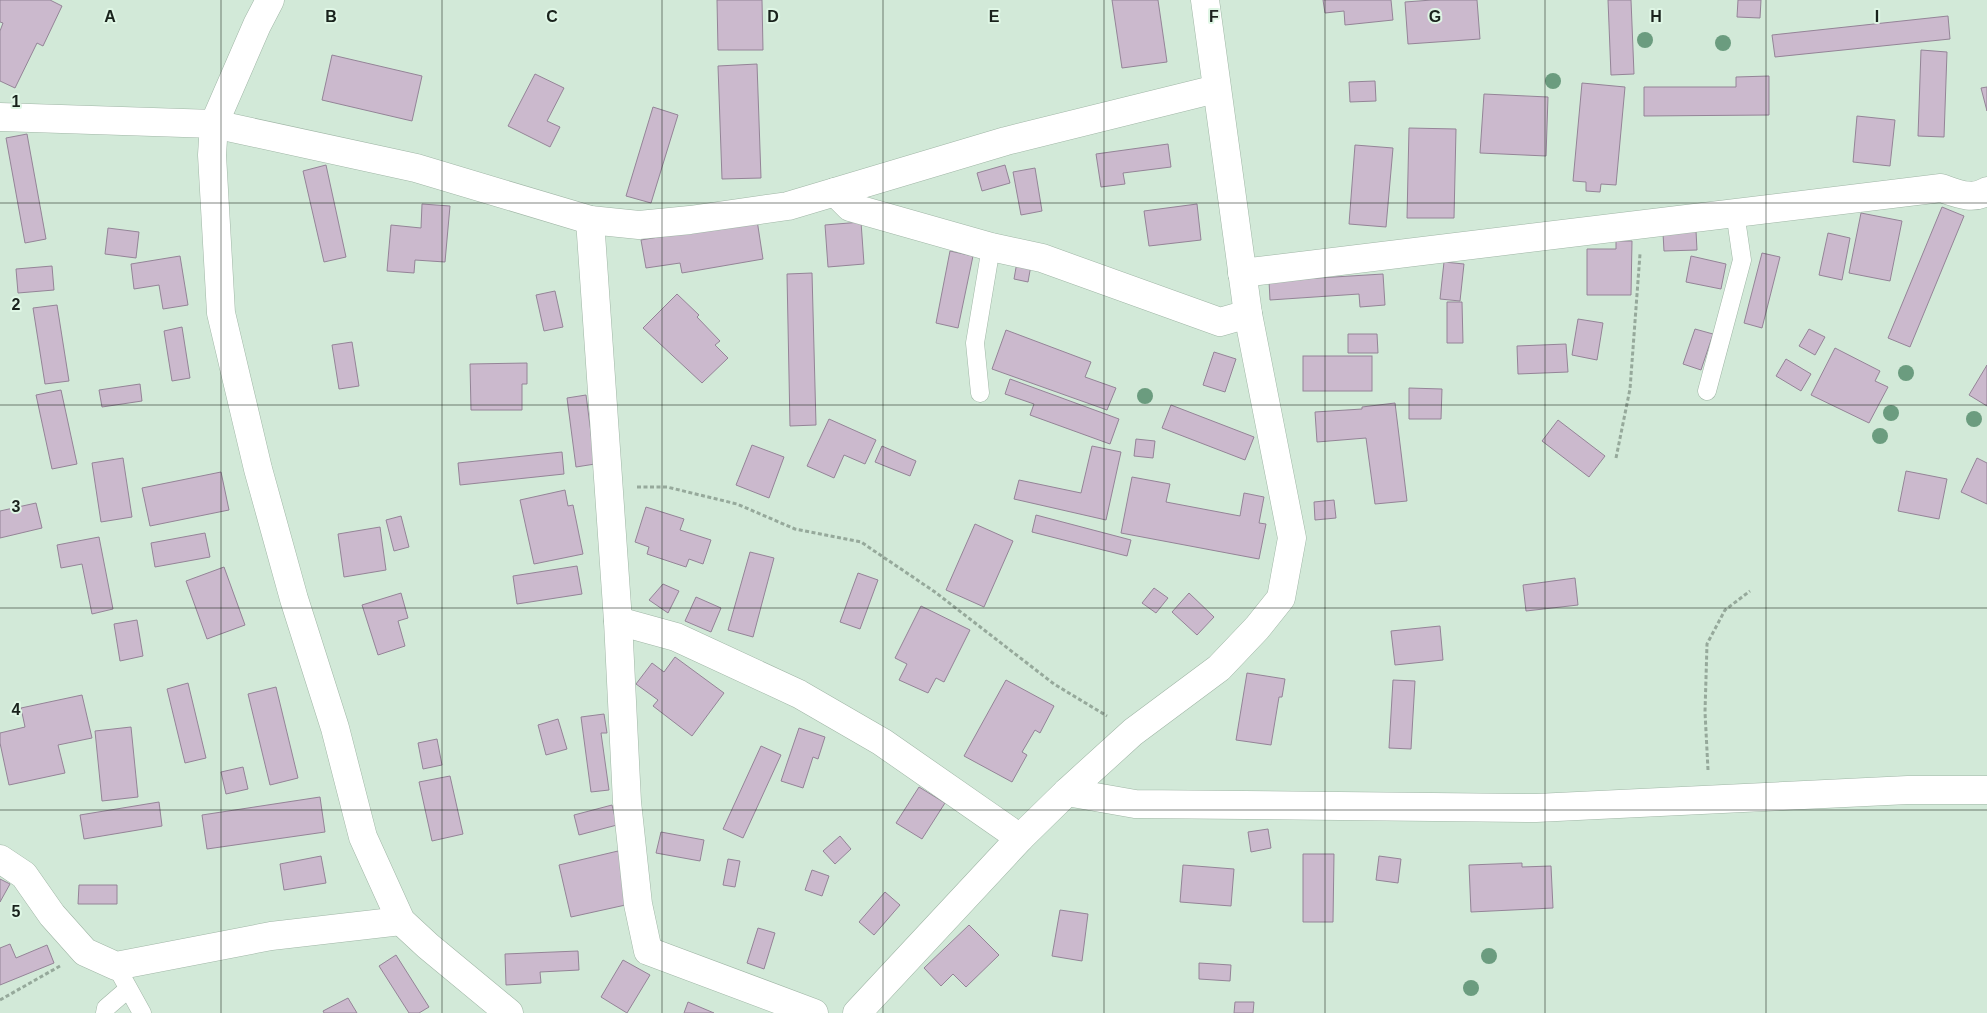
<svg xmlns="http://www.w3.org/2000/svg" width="1987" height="1013" viewBox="0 0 1987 1013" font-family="Arial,sans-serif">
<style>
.building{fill:#cbb9cd;stroke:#948497}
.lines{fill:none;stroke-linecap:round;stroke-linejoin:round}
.lane-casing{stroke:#a0b6a6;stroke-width:19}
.street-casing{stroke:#a0b6a6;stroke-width:29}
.path{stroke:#96a99b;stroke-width:3;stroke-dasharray:4 2.5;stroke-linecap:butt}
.lane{stroke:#fff;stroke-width:18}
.street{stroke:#fff;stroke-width:28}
.tree{fill:#6b9c7f}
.grid{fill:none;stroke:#19221c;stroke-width:1;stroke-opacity:0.55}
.grid-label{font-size:16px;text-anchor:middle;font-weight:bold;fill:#19221c;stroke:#dff6e5;stroke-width:4;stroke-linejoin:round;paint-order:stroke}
</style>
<rect width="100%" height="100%" fill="#d2e9d8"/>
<!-- building -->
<g class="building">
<polygon points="0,0 50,0 62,6 43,46 37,43 15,88 0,81 0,31 3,23 0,22"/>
<polygon points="717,0 762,0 763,50 718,50"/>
<polygon points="1112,0 1158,0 1167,62 1122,68"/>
<polygon points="1323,0 1391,0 1393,20 1345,25 1344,11 1325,13"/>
<polygon points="1432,0 1477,0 1480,39 1408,44 1405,2"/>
<polygon points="1608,0 1631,0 1634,74 1611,75"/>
<polygon points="1738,0 1761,0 1760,18 1737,17"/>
<polygon points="1948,16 1950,39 1775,57 1772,35"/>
<polygon points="1921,50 1947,52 1944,137 1918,136"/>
<polygon points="332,55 422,76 412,121 322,100"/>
<polygon points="757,64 761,178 722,179 718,66"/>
<polygon points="535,74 564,88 547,121 560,127 550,147 508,126"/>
<polygon points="1769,76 1769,115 1644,116 1644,87 1736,87 1736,77"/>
<polygon points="1375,81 1376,101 1350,102 1349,82"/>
<polygon points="1582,83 1625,87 1616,185 1601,184 1600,192 1586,191 1586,182 1573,181"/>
<polygon points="1987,87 1987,111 1981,88"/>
<polygon points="1484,94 1548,97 1546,156 1480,153"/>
<polygon points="653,107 678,115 651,203 626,196"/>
<polygon points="1857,116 1895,120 1890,166 1853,162"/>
<polygon points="1409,128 1456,129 1454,218 1407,218"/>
<polygon points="27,134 46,239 25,243 6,138"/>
<polygon points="1168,144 1171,167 1123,173 1125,184 1101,187 1096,154"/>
<polygon points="1355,145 1393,148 1386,227 1349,224"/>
<polygon points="326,165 346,257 324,262 303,171"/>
<polygon points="1005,165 1010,183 982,191 977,173"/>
<polygon points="1035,168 1042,211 1021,215 1013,172"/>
<polygon points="422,204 450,206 445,262 415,260 414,273 387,271 391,225 421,228"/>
<polygon points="1197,204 1201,240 1149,246 1144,211"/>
<polygon points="1942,207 1964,216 1910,347 1888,338"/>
<polygon points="1861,213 1902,221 1890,281 1849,273"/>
<polygon points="757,220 763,259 682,273 680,263 646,268 641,240"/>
<polygon points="861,222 864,264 828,267 825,225"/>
<polygon points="108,228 139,232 136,258 105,254"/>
<polygon points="1696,231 1697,250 1664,251 1663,233"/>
<polygon points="1828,233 1850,238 1842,280 1819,275"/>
<polygon points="1616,241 1632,241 1631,295 1587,295 1587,249 1616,249"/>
<polygon points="950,251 973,256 958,328 936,323"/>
<polygon points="1762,253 1780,257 1762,328 1744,323"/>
<polygon points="180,256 188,305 163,309 159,285 134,289 131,264"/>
<polygon points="1691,256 1726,264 1721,289 1686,282"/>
<polygon points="1017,262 1031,265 1028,282 1014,279"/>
<polygon points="1444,262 1464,264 1460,301 1440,299"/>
<polygon points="52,266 54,290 18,293 16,269"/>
<polygon points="812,273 816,425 790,426 787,274"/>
<polygon points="1383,274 1385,305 1360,307 1359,294 1270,300 1269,281"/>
<polygon points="555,291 563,327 544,331 536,295"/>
<polygon points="677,294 699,315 697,317 720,341 715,345 728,358 702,383 643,328"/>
<polygon points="1447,302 1462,302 1463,343 1447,343"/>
<polygon points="57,305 69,381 45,384 33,308"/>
<polygon points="1578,319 1603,323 1597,360 1572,355"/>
<polygon points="182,327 190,378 172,381 164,331"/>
<polygon points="1695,329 1713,334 1701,370 1683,364"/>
<polygon points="1809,329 1825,337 1815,355 1799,346"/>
<polygon points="1006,330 1091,362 1085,377 1116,388 1107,410 992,369"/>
<polygon points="1348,334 1377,334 1378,353 1348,353"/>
<polygon points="352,342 359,386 339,389 332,345"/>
<polygon points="1566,344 1568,372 1518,374 1517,346"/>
<polygon points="1835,348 1880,371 1875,381 1888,387 1869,423 1811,395"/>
<polygon points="1214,352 1236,359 1225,392 1203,385"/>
<rect x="1303" y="356" width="69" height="35"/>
<polygon points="1786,359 1811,374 1801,391 1776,376"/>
<polygon points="527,363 527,384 522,384 522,410 471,410 470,364"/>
<polygon points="1987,365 1987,406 1969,395"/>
<polygon points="1010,379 1119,419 1110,444 1030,415 1034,404 1005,394"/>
<polygon points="140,384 142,401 102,407 99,390"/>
<polygon points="1409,388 1442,389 1441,419 1409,419"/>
<polygon points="61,390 77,464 52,469 36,395"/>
<polygon points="586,395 595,464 576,467 567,398"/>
<polygon points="1395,403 1407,501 1375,504 1366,438 1317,442 1315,412 1362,409 1362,407"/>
<polygon points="1171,405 1254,437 1245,460 1162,428"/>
<polygon points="829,419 876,440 865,464 844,455 834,478 807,466"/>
<polygon points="1558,420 1605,456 1589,477 1542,441"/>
<polygon points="1136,439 1155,441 1153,458 1134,456"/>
<polygon points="752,445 784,457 769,498 736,485"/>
<polygon points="882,446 916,461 910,476 875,462"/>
<polygon points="1092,446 1121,452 1106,520 1014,499 1019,480 1081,493"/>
<polygon points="562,452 564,474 460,485 458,463"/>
<polygon points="123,458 132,517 101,522 92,463"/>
<polygon points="1977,458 1987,463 1987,504 1961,492"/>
<polygon points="1906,471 1947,479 1939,519 1898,511"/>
<polygon points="221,472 229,510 150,526 142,488"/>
<polygon points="1132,477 1170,484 1166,502 1240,516 1244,493 1264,497 1259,523 1266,524 1259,559 1121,533"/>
<polygon points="565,490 568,506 573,505 583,554 534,564 520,500"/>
<polygon points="1334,500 1336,518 1315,520 1314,502"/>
<polygon points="36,503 42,528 0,538 0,511"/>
<polygon points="646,507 684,519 680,530 711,540 703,564 689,559 686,567 647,554 649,547 635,542"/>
<polygon points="1036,515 1131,540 1127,556 1032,532"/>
<polygon points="401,516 409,547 394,551 386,520"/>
<polygon points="975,524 1013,541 984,607 946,590"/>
<polygon points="380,527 386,570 344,577 338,534"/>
<polygon points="205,533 210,557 155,567 151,543"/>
<polygon points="99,537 113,609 92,614 82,564 61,568 57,545"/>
<polygon points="750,552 774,558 753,637 728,630"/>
<polygon points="577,566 582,594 517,604 513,576"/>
<polygon points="224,567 245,625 207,639 186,581"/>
<polygon points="858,573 878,580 860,629 840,622"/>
<polygon points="1575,578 1578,605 1526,611 1523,585"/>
<polygon points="663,584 679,591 668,613 649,600"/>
<polygon points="1154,588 1168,598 1156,613 1142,603"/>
<polygon points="401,593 408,618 398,621 405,646 378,655 362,605"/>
<polygon points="1189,593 1214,617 1197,635 1172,612"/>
<polygon points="696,597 721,608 711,632 685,621"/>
<polygon points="921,606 970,630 944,682 936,678 928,693 899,680 907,664 895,658"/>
<polygon points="137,620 143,656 120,661 114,624"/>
<polygon points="1440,626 1443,660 1395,665 1391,631"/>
<polygon points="675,657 724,693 692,736 653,706 658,700 636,684 652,663 664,672"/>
<polygon points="1247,673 1285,679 1282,697 1279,697 1271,745 1236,740"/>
<polygon points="1006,680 1054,706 1040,733 1035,730 1022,752 1027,755 1012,782 964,756"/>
<polygon points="1393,680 1415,681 1411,749 1389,748"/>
<polygon points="188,683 206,758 185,763 167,689"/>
<polygon points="276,687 298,778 270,785 248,694"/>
<polygon points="82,695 92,738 58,745 65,773 9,785 0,743 0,733 25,727 21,708"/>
<polygon points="604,714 607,733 601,733 609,790 591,792 581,717"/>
<polygon points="558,719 567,749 546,755 538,725"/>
<polygon points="131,727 138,797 102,801 95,731"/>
<polygon points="799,728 825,737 818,759 813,757 803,788 781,781"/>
<polygon points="437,739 442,765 423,769 418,743"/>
<polygon points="761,746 781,755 743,838 723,829"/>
<polygon points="243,767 248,789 226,794 221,772"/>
<polygon points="450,776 463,834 432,841 419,782"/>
<polygon points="919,787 945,803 922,839 896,823"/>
<polygon points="320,797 325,832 207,849 202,815"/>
<polygon points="159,802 162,826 84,839 80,815"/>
<polygon points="612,805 617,825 579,835 574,815"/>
<polygon points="1268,829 1271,848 1251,852 1248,832"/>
<polygon points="661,832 704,840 700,861 656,853"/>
<polygon points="840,836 851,849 835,864 823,851"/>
<polygon points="618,851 630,904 571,917 559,865"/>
<polygon points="1303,854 1334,854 1333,922 1303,922"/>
<polygon points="321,856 326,883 284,890 280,864"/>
<polygon points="1379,856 1401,859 1398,883 1376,880"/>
<polygon points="728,859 740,861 735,887 723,885"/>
<polygon points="1522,863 1522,867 1551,866 1553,908 1471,912 1469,865"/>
<polygon points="1183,865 1234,869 1231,906 1180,902"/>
<polygon points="812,870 829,876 822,896 805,890"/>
<polygon points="0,879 10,884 0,902"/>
<polygon points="79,885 117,885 117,904 78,904"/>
<polygon points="885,892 900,905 874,935 859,922"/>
<polygon points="1060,910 1088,914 1082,961 1052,956"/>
<polygon points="969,925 999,955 966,987 953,974 941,986 924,968"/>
<polygon points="758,928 775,933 764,969 747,963"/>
<polygon points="10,944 16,958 47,945 54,963 0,985 0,948"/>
<polygon points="578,951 579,970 540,972 541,983 506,985 505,954"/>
<polygon points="396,955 429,1007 419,1013 409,1013 379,966"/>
<polygon points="623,960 650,975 627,1013 601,997"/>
<polygon points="1199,963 1231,965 1230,981 1199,979"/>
<polygon points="348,998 357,1013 324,1013 323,1011"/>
<polygon points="688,1002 714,1013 684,1013"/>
<polygon points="1235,1002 1254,1002 1253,1013 1234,1013"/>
</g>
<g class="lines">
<!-- lane casing -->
<g class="lane-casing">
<g id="lane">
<polyline points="1707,391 1742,260 1735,212"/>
<polyline points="980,393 975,343 991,247"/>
<polyline points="116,966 142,1013"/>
<polyline points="105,1013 106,1008 128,989"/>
</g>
</g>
<!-- street casing -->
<g class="street-casing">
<g id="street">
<polyline points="270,0 257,25 214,124 212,155 221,313 258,469 294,599 335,728 363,837 401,921 428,946 509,1013"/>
<polyline points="0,117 214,124 416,168 590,220 639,225 690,220 788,206 1006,141 1216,89"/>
<polyline points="835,192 850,207 991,247 1042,258 1220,322 1248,314"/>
<polyline points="590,220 618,621 627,802 638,904 648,951 814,1013"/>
<path d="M1242,273L1941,188C1956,193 1973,201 1987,191"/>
<polyline points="618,621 676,637 799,694 882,742 1020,838"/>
<polyline points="1067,792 1135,804 1536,808 1908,790 1987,790"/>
<polyline points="0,859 24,875 52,915 85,952 116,966 271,936 401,921"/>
<polyline points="857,1013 1020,838 1067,792 1133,732 1219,668 1257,628 1281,598 1292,538 1248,314 1205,0"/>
</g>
</g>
<!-- path -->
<g class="path">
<polyline points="1616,458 1630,389 1640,254"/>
<polyline points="637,487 667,487 737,504 795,529 861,542 935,592 1054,684 1107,716"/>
<polyline points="1708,770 1705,712 1707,644 1725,610 1750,591"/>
<polyline points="0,1000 60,966"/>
</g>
<!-- lane -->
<use href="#lane" class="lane"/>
<!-- street -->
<use href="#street" class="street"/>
</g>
<!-- trees -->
<g class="tree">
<circle cx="1645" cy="40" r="8"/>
<circle cx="1723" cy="43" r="8"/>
<circle cx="1553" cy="81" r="8"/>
<circle cx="1906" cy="373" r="8"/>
<circle cx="1145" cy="396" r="8"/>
<circle cx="1891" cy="413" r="8"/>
<circle cx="1974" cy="419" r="8"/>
<circle cx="1880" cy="436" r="8"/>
<circle cx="1489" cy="956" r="8"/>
<circle cx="1471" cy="988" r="8"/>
</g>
<!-- grid -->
<path class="grid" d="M221,0V1013M442,0V1013M662,0V1013M883,0V1013M1104,0V1013M1325,0V1013M1545,0V1013M1766,0V1013M0,203H1987M0,405H1987M0,608H1987M0,810H1987"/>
<g class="grid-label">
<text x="110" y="22">A</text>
<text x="331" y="22">B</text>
<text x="552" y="22">C</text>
<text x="773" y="22">D</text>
<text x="994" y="22">E</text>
<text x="1214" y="22">F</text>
<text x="1435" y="22">G</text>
<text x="1656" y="22">H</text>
<text x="1877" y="22">I</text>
<text x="16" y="107">1</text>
<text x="16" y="310">2</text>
<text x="16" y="512">3</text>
<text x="16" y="715">4</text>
<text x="16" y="917">5</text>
</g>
</svg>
